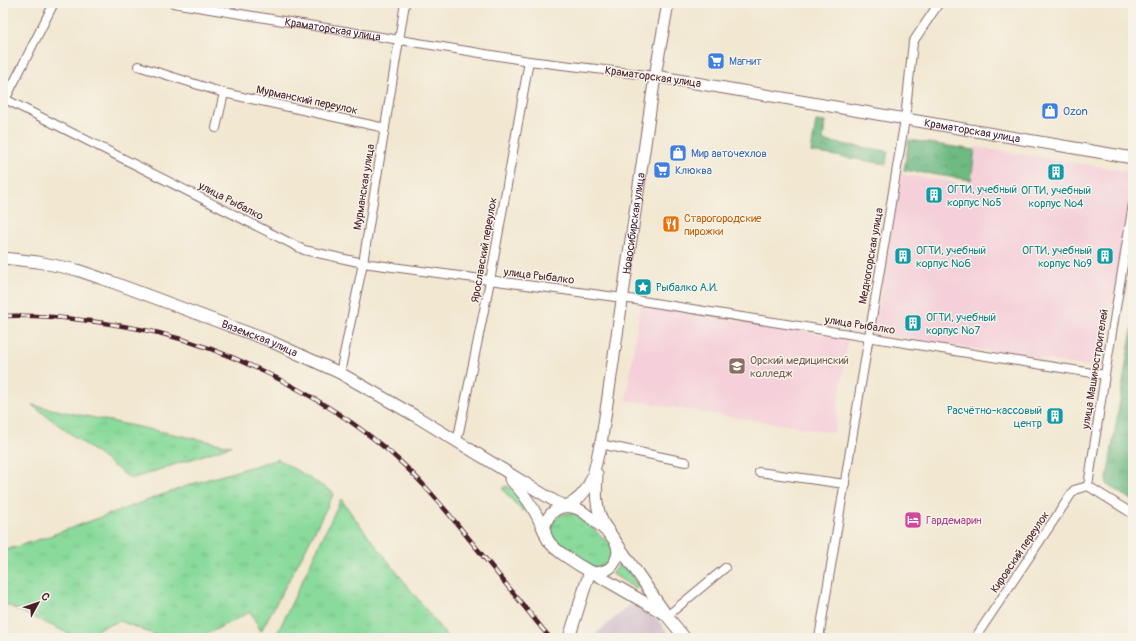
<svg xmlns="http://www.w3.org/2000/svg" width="1136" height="641" viewBox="0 0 1136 641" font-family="Pangolin,sans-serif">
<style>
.built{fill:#f5cfd9}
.industrial{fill:#d1bdcb}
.grass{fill:url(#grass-tufts);stroke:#6a7c63}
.forest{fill:url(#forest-crowns);stroke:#5c6c57}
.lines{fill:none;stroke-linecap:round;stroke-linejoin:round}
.minor-casing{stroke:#856565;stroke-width:10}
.secondary-casing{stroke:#856565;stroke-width:13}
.minor{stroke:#fff;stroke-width:8}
.secondary{stroke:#fff;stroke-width:11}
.rail-casing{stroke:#4a1f2b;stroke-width:4.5}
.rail{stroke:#f7f3e8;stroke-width:3;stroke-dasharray:9;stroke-linecap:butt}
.labels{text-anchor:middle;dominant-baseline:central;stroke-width:3;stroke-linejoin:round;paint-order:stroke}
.street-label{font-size:11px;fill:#4a1f2b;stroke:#f7f3e8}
.shop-label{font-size:11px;fill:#366cbe;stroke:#f7f3e8;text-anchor:start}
.culture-label{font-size:11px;fill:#0d838f;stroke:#f7f3e8;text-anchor:start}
.food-label{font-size:11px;fill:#c56008;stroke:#f7f3e8;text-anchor:start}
.education-label{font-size:11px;fill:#785e54;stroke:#f7f3e8;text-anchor:start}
.hotel-label{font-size:11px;fill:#b23c85;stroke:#f7f3e8;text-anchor:start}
</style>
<defs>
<pattern id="grass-tufts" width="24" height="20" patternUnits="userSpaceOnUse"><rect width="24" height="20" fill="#89da9b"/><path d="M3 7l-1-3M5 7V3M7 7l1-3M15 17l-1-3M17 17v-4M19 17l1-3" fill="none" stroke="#78bb86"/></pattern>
<pattern id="forest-crowns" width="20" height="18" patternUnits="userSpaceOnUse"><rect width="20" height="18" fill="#6eba83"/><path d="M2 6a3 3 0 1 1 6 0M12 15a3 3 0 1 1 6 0" fill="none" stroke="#5c976b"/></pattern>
</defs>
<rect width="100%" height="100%" fill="#f7f3e8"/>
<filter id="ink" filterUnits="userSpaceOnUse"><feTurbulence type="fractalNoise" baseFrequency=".025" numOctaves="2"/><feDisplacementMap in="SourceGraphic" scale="8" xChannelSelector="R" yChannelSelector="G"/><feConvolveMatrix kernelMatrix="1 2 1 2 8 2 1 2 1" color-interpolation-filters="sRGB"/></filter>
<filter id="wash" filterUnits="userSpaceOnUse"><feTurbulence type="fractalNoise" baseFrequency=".012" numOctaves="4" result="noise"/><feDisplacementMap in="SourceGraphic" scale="16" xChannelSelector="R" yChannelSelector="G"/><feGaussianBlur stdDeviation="0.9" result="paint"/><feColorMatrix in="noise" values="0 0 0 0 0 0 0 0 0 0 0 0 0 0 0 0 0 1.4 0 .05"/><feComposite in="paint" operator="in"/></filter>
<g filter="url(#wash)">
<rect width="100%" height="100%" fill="#f2e8d1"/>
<!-- built -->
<g class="built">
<polygon points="976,147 1133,172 1133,187 1103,369 874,333 901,174 970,185"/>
<polygon points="640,305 848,339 834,433 626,400"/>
</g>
<!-- industrial -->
<polygon class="industrial" points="631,604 658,620 672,638 591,638"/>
<!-- grass -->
<g class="grass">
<polygon points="32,405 231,446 131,479"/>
<polygon points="278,459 334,493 304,552 261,631 250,612 199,638 163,638 120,621 100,628 85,638 78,638 3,603 3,551 44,538 192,484"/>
<path d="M506,486C514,489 520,499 525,506L523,511L521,510L504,491L503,488Z"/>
<polygon points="341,499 353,516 448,638 275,638"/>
<path d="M567,513H573L579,516L610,544C616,556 607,570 593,567L558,544C547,533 550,516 567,513Z"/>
<polygon points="621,560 639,586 636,589 611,573 616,570"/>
</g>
<!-- forest -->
<g class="forest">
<polygon points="816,121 825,122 823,141 888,151 886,164 811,152"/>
<polygon points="909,140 975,150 971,180 904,170"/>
<polygon points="1133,323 1133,501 1106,484"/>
</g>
</g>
<g filter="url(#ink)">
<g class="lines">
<!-- minor casing -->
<g class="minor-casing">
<g id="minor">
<path id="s1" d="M173,3L529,61L655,76"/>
<polyline points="138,66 224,93 385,128"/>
<polyline points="3,98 304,250 363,263 623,298 1105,375"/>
<polyline points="4,102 54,3"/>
<polyline points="216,128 224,93"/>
<polyline points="1133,204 1105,375 1088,486 1133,514"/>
<polyline points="340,373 363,263 405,3"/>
<polyline points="457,442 490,281 529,61"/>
<polyline points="600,444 686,462"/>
<polyline points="759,472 845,484"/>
<polyline points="667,616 725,568"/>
<polyline points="819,638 905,119 913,42 939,3"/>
<polyline points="975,638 1074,490 1088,486"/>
</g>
</g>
<!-- secondary casing -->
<g class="secondary-casing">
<g id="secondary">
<path id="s2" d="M655,76L1133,158"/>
<path id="s3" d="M3,258L38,262L77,270L112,282L270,341L340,373L417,417L556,502L566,506C592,495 595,469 600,444"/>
<path id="s4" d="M600,451L655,76L668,3"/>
<path d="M597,474C596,491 595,507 603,523L667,616L685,638"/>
<path d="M510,479C526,495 536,511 544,531"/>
<path d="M563,507C568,506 573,507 578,509C585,512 611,534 615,541C622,553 615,569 601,572C598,573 593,573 589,571C580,566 552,549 548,540C544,534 544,526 547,520C550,513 556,509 563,507Z"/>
<polyline points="569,638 590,571 663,613"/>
</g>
</g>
<!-- minor -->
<use href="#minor" class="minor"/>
<!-- secondary -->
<use href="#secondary" class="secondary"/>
<!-- rail casing -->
<g class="rail-casing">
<path id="rail" d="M3,316C32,315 61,317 90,321C112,324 136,328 159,333C241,353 342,406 404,465C428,488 449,514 470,540C497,573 523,605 550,638"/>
</g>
<!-- rail -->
<use href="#rail" class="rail"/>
</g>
</g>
<!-- icons -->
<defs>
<g id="supermarket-square" transform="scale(0.9)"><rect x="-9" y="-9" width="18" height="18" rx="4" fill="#3f7fe0" stroke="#f7f3e8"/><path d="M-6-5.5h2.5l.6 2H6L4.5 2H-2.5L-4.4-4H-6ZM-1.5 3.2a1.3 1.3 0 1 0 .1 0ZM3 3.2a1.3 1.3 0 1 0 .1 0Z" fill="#fff"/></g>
<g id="shop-square" transform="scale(0.9)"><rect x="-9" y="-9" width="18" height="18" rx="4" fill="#3f7fe0" stroke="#f7f3e8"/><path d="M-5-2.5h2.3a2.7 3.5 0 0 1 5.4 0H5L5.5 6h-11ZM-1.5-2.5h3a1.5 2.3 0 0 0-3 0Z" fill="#fff"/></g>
<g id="building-square" transform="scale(0.9)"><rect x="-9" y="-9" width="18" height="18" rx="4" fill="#0f9aa8" stroke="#f7f3e8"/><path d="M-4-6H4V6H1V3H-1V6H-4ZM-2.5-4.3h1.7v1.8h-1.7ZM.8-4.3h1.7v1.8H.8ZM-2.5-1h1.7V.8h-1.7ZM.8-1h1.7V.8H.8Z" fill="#fff"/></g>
<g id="restaurant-square" transform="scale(0.9)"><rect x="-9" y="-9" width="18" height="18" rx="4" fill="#e8710a" stroke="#f7f3e8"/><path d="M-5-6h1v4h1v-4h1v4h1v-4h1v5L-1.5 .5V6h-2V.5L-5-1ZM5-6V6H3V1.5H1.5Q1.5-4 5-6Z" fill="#fff"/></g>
<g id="sight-square" transform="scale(0.9)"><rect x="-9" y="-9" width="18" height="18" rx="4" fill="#0f9aa8" stroke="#f7f3e8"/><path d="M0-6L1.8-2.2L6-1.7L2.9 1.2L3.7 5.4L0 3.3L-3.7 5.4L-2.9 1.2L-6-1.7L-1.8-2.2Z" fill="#fff"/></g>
<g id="university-square" transform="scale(0.9)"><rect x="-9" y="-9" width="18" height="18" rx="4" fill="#8d6e63" stroke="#f7f3e8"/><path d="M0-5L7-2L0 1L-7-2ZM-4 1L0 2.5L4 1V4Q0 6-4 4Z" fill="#fff"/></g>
<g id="hotel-square" transform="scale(0.9)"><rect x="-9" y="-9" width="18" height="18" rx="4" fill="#d1479c" stroke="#f7f3e8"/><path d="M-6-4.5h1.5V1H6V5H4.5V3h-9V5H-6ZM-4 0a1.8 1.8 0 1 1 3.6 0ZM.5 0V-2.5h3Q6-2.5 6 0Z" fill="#fff"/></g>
</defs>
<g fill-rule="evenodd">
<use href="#supermarket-square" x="716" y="61"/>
<use href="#shop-square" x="1050" y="111"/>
<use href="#shop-square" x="678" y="153"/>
<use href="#supermarket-square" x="662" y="170"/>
<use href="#building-square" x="1056" y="172"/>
<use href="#building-square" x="934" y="195"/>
<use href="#restaurant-square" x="671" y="224"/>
<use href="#building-square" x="903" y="256"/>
<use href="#building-square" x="1105" y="256"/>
<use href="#sight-square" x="643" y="287"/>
<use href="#building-square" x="913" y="323"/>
<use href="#university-square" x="737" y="366"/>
<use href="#building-square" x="1055" y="416"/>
<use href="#hotel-square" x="913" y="520"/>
</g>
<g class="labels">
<!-- street labels -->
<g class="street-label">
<text stroke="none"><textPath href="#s1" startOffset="162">Краматорская улица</textPath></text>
<text transform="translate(653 77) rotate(8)">Краматорская улица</text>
<text transform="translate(307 100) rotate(12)">Мурманский переулок</text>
<text stroke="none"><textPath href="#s2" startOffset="322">Краматорская улица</textPath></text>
<text transform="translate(364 187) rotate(-81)">Мурманская улица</text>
<text transform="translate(231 201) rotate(27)">улица Рыбалко</text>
<text stroke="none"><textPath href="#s4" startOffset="230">Новосибирская улица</textPath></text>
<text transform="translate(484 250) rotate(-80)">Ярославский переулок</text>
<text transform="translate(871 256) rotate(-80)">Медногорская улица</text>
<text transform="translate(539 276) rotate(7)">улица Рыбалко</text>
<text transform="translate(860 325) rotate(9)">улица Рыбалко</text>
<text stroke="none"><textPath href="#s3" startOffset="270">Вяземская улица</textPath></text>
<text transform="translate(1095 369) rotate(-81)">улица Машиностроителей</text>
<text transform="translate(1020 552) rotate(-56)">Кировский переулок</text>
</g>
<!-- shop labels -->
<g class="shop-label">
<text x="729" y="61">Магнит</text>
<text x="1063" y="111">Ozon</text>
<text x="691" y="153">Мир авточехлов</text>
<text x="675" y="170">Клюква</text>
</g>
<!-- culture labels -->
<g class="culture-label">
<text x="947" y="189">ОГТИ, учебный<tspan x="947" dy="13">корпус №5</tspan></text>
<text x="1056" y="190" text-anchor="middle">ОГТИ, учебный<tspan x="1056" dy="13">корпус №4</tspan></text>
<text x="916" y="250">ОГТИ, учебный<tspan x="916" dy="13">корпус №6</tspan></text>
<text x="1092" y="250" text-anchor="end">ОГТИ, учебный<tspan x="1092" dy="13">корпус №9</tspan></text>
<text x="656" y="287">Рыбалко А.И.</text>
<text x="926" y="317">ОГТИ, учебный<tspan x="926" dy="13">корпус №7</tspan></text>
<text x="1042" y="410" text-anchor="end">Расчётно-кассовый<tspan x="1042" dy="13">центр</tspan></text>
</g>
<!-- food labels -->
<g class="food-label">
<text x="684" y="218">Старогородские<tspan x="684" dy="13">пирожки</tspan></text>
</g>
<!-- education labels -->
<g class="education-label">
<text x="750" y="360">Орский медицинский<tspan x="750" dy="13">колледж</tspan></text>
</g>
<!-- hotel labels -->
<g class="hotel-label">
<text x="926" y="520">Гардемарин</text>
</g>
</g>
<!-- margin -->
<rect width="1136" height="641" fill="none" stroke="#f7f3e8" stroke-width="16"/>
<!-- north arrow -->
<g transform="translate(38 603) rotate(50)" stroke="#f7f3e8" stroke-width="3" paint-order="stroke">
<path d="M0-3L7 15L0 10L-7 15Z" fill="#4a1f2b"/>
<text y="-6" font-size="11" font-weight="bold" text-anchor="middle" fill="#4a1f2b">С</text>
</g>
</svg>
